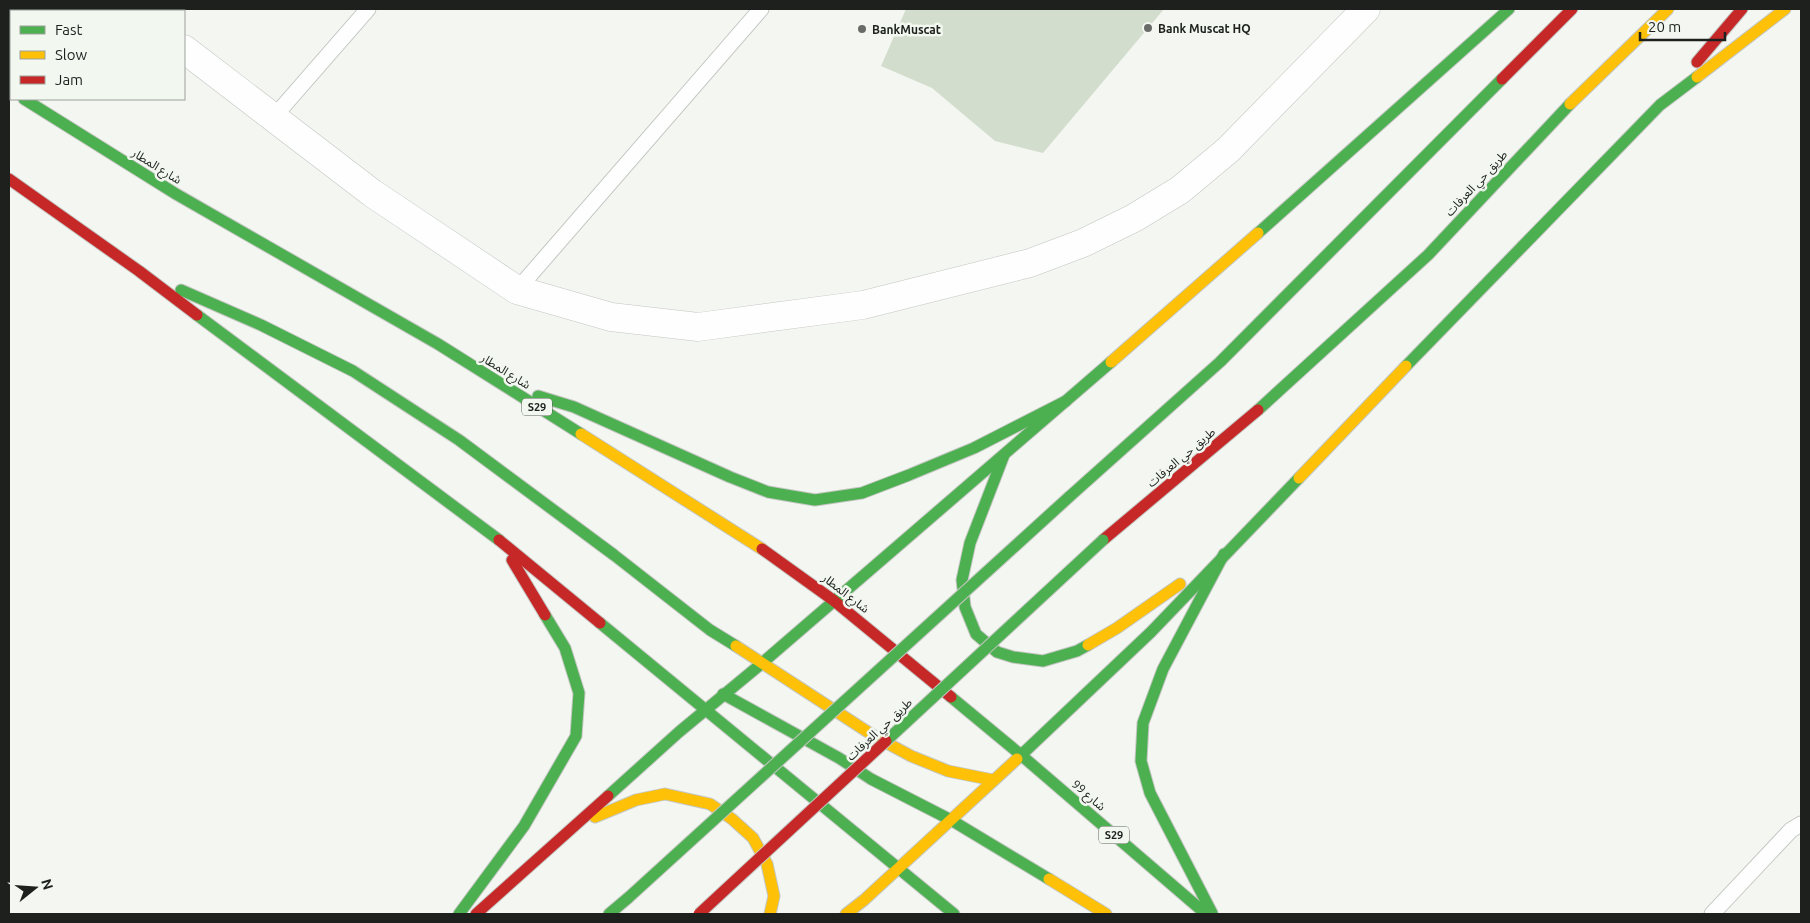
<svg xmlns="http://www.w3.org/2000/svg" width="1810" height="923" viewBox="0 0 1810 923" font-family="Ubuntu,'Noto Sans Arabic',sans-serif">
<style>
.building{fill:#d3ddcd}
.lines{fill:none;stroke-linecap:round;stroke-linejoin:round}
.lane-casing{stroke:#c4c6c2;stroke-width:17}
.street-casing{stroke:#c4c6c2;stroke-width:29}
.fast-casing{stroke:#c4c6c2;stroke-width:13}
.slow-casing{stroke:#c4c6c2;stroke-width:13}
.jam-casing{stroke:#c4c6c2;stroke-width:13}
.lane{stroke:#fdfefd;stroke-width:15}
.street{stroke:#fdfefd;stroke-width:28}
.fast{stroke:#4caf50;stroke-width:11}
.slow{stroke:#ffc107;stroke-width:11}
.jam{stroke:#c62828;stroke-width:11}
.fast-bridge-casing{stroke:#c4c6c2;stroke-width:13;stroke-linecap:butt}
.jam-bridge-casing{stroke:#c4c6c2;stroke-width:13;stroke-linecap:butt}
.fast-bridge{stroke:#4caf50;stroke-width:11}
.jam-bridge{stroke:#c62828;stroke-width:11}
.poi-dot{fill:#696b68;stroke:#f2f7f0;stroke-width:2}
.labels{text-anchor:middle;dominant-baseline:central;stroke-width:5;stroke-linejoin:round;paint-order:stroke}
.shield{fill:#f2f7f0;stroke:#5e605d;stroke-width:1}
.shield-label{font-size:11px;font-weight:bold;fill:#1e201e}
.poi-label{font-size:12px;font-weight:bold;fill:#1e201e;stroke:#f2f7f0;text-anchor:start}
.street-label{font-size:12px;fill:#1e201e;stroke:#f2f7f0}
</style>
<rect width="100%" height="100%" fill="#f3f6f1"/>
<!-- building -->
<polygon class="building" points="906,9 1164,9 1043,153 995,141 932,88 881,66"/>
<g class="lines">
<!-- lane casing -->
<g class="lane-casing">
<g id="lane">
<polyline points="273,118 368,9"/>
<polyline points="517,290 761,9"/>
<polyline points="1712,914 1791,830 1801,824"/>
</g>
</g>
<!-- street casing -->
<g class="street-casing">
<g id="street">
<polyline points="130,9 134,11"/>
<polyline points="184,49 372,193 517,290 611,317 698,327 863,305 1030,263 1083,243 1134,218 1180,190 1228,150 1366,9"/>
</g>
</g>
<!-- fast casing -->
<g class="fast-casing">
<g id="fast">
<polyline points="24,99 176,194 438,344 581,434"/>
<polyline points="1258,233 1509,9"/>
<polyline points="181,290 261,325 353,371 459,440 614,555 710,630 736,646"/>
<polyline points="197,315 499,540"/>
<polyline points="1406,366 1660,105 1697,77"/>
<polyline points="538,396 574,407 730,477 768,492 815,500 862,493 909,475 974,448 1066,401"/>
<polyline points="1258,410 1428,255 1570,104"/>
<polyline points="1004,455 970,543 962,580 965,607 976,634 997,652 1013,657 1043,661 1077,651 1088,645"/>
<polyline points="1069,497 1220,362 1502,79"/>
<polyline points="600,623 954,914"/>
<polyline points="723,694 839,758 871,779 951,820 1049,879"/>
<polyline points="951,697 1021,755 1206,914"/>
<polyline points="1017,759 1151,632 1299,478"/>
<polyline points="608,796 679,732 761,664 1111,362"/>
<polyline points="1212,913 1150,793 1141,761 1143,723 1163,669 1224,554"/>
<polyline points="459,914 524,826 576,736 579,693 565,648 545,615"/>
<polyline points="609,914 628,898"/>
</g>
</g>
<!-- slow casing -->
<g class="slow-casing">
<g id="slow">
<polyline points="1697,77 1785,9"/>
<polyline points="1570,104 1668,9"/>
<polyline points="1111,362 1258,233"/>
<polyline points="581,434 762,549"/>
<polyline points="1299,478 1406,366"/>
<polyline points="1088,645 1117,628 1180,584"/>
<polyline points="736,646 874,736 911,756 948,771 993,780"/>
<polyline points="595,817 636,800 665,794 710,804 732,819 753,838 767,864 774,896 770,914"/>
<polyline points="1049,879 1106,914"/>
<polyline points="846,914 864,900 1017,759"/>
</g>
</g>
<!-- jam casing -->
<g class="jam-casing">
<g id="jam">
<polyline points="1697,62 1742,9"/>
<polyline points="1502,79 1572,9"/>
<polyline points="9,179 139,271 197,315"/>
<polyline points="499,540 600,623"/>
<polyline points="1103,540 1258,410"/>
<polyline points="762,549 833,600 951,697"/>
<polyline points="512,560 545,615"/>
<polyline points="476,914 608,796"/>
</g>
</g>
<!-- lane -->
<use href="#lane" class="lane"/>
<!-- street -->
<use href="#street" class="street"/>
<!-- fast -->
<use href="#fast" class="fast"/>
<!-- slow -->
<use href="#slow" class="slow"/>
<!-- jam -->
<use href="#jam" class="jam"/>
<!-- fast-bridge casing -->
<g class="fast-bridge-casing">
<g id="fast-bridge">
<polyline points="886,741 1103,540"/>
<polyline points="628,898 1069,497"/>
</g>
</g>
<!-- jam-bridge casing -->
<g class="jam-bridge-casing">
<polyline id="jam-bridge" points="699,914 886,741"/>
</g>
<!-- fast-bridge -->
<use href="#fast-bridge" class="fast-bridge"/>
<!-- jam-bridge -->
<use href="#jam-bridge" class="jam-bridge"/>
</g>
<!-- markers -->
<g class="poi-dot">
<circle cx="1148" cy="28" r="5"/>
<circle cx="862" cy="29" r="5"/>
</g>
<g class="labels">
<!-- shield labels -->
<g class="shield">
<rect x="522" y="398.5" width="30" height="17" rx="4"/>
<rect x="1099" y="826.5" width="30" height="17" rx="4"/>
</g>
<g class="shield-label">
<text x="537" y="407">S29</text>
<text x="1114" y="835">S29</text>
</g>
<!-- poi labels -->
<g class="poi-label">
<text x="1158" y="28">Bank Muscat HQ</text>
<text x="872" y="29">BankMuscat</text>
</g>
<!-- street labels -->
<g class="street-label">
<text transform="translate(157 166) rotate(32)">شارع المطار</text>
<text transform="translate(1476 183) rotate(-47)">طريق حي العرفات</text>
<text transform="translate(506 371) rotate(32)">شارع المطار</text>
<text transform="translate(1181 457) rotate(-40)">طريق حي العرفات</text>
<text transform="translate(846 593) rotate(38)">شارع المطار</text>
<text transform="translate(879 729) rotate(-43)">طريق حي العرفات</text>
<text transform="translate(1089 795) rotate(41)">99 شارع</text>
</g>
</g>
<!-- border -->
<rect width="1810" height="923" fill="none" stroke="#1e201e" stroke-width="20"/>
<!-- legend -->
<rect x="10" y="10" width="175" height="90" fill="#f2f7f0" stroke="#9da19c"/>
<rect x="20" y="26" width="25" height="8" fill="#4caf50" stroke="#9da19c"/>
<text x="55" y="35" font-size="15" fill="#1e201e">Fast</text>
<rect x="20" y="51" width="25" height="8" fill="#ffc107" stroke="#9da19c"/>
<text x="55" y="60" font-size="15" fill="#1e201e">Slow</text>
<rect x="20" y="76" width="25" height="8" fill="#c62828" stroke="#9da19c"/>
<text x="55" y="85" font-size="15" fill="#1e201e">Jam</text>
<!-- north arrow -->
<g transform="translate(35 888) rotate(73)" stroke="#f2f7f0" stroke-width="4" paint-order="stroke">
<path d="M0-4L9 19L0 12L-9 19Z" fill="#1e201e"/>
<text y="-8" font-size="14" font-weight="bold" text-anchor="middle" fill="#1e201e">N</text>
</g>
<!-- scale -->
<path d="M1640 32v8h85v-8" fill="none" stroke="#1e201e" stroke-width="2.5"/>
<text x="1648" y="32" font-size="15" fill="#1e201e" stroke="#f2f7f0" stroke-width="4" paint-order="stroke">20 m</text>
</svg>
